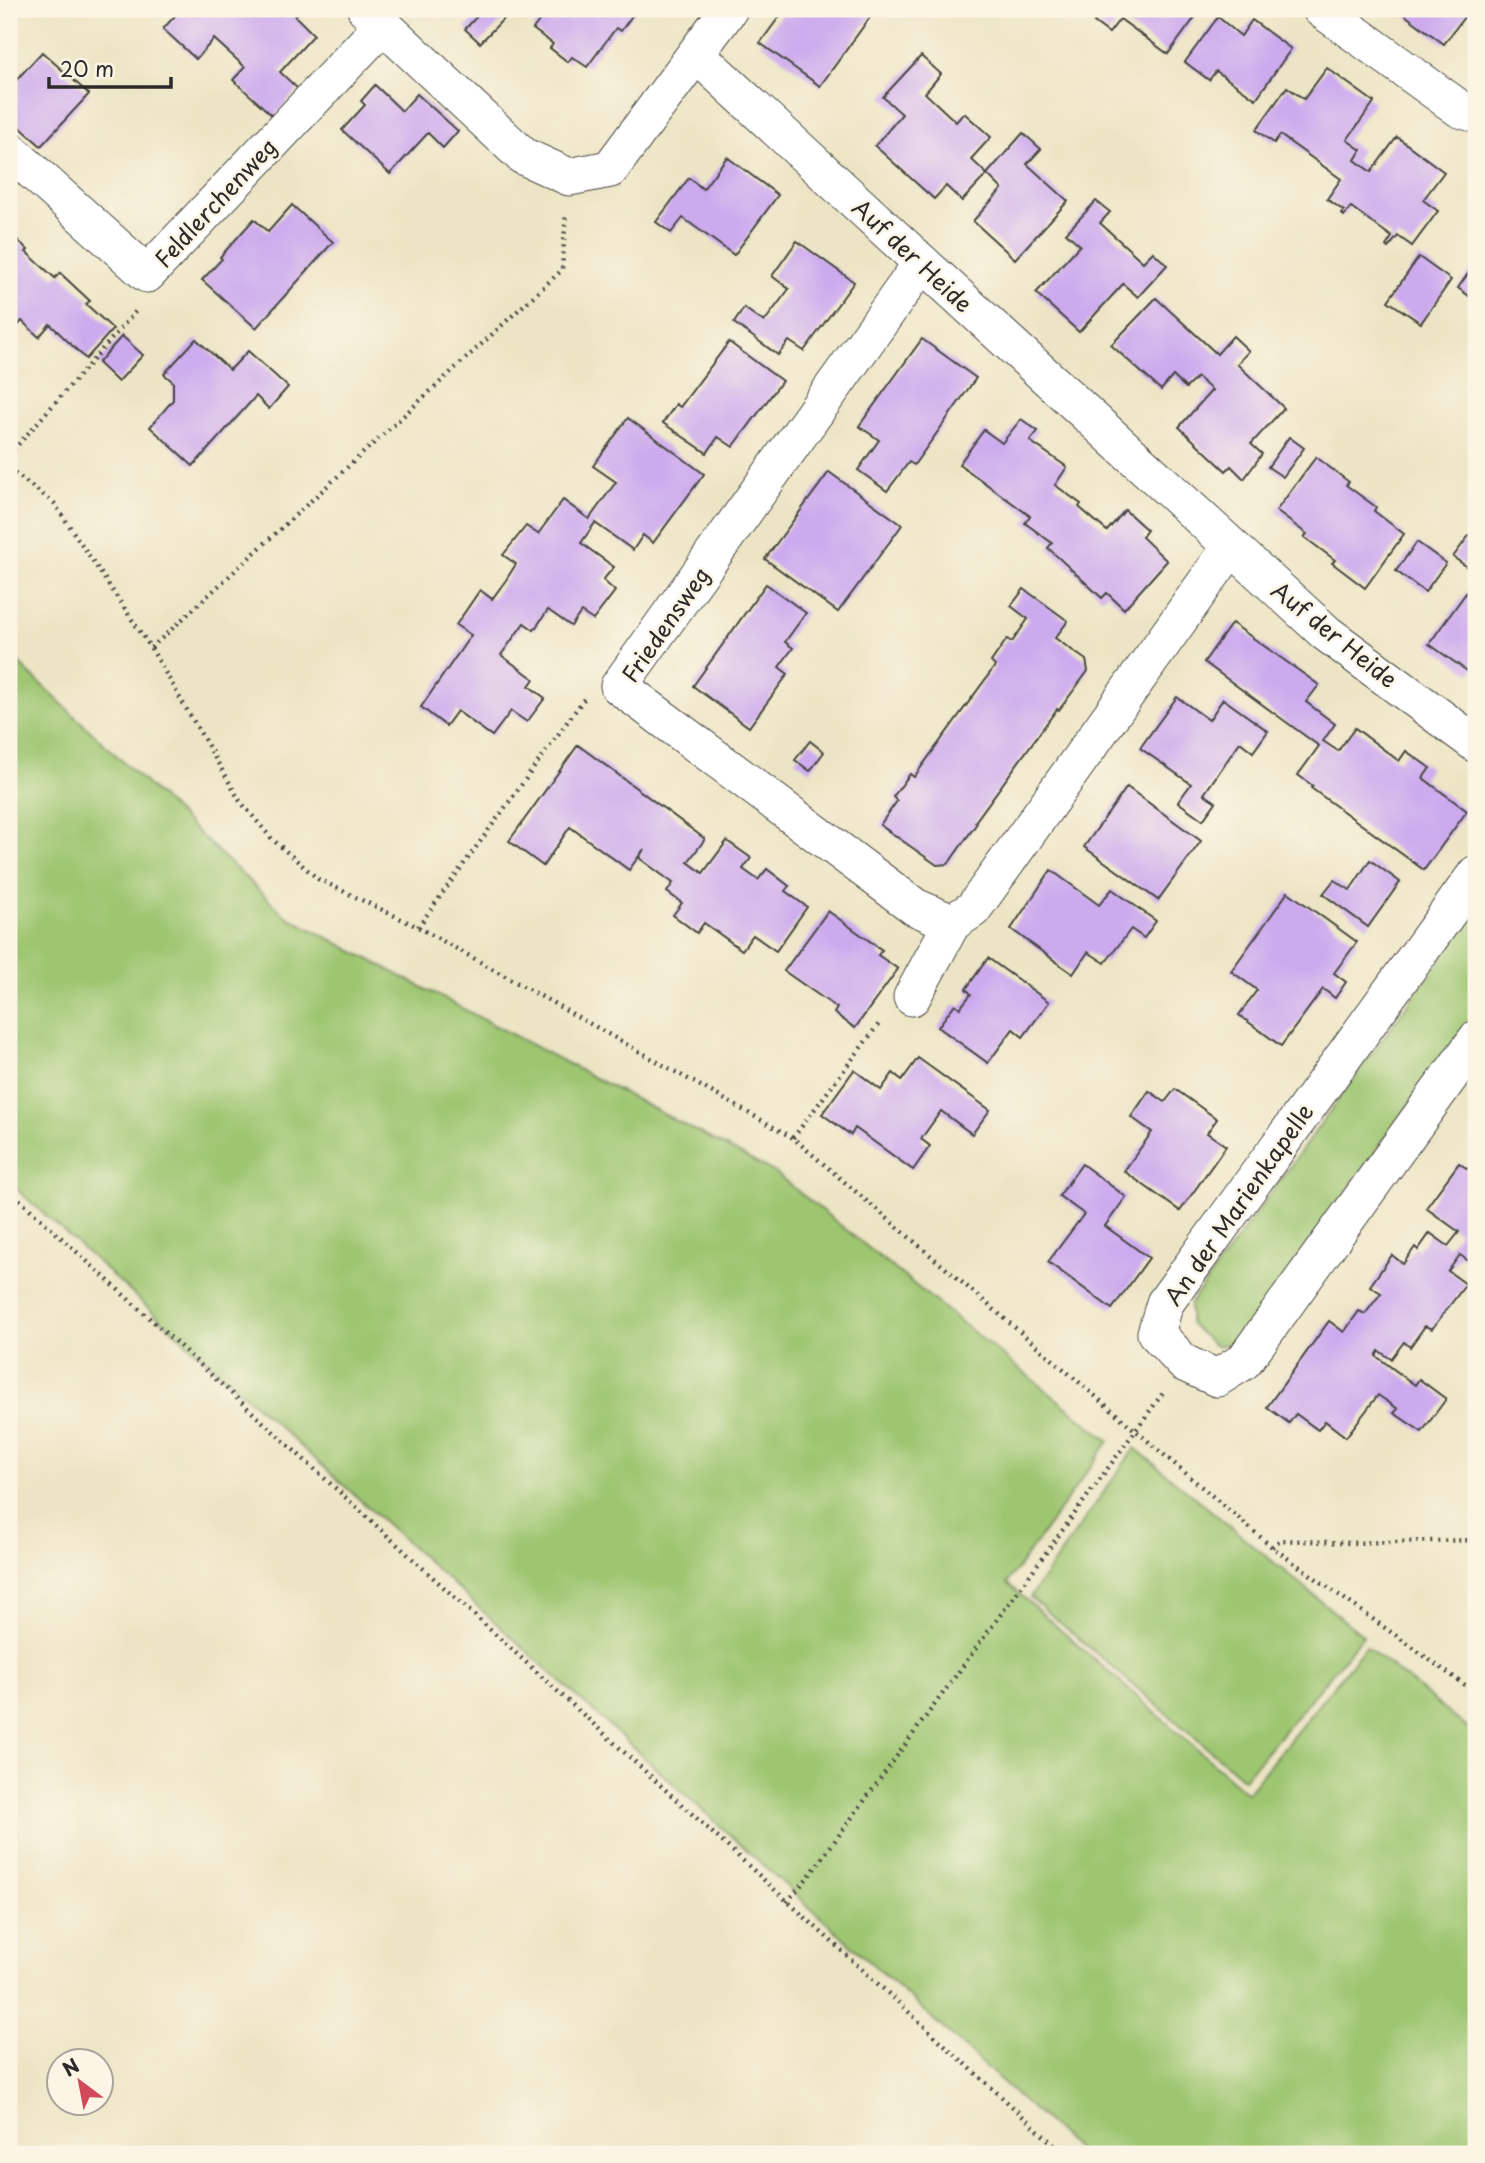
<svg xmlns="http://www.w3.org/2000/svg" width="1485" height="2163" viewBox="0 0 1485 2163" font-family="'Playpen Sans',sans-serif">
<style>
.green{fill:#9ec671;stroke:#64784e;stroke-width:2}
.building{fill:#cae}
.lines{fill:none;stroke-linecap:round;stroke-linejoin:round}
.minor-casing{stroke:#484742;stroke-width:39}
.path{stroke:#484742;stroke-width:4.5;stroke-dasharray:2 5;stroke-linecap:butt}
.minor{stroke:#fff;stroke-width:37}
.labels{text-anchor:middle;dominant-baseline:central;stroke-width:5;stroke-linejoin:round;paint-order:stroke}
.street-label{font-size:23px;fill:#2b2b2b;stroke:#fcf5e5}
</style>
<rect width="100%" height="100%" fill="#fcf5e5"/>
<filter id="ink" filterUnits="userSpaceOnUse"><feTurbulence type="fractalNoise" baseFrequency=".0143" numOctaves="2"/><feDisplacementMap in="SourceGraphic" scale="14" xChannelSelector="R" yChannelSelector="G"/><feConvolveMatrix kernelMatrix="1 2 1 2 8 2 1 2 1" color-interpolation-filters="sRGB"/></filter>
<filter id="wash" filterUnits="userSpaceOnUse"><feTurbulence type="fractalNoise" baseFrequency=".00686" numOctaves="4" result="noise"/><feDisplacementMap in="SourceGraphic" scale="28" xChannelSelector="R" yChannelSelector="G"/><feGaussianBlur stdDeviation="1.57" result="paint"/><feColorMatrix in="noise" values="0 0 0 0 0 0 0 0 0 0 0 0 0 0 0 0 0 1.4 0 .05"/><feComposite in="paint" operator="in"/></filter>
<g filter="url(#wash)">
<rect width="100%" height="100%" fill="#ece5c5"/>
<!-- green -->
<g class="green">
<polygon points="9,654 286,916 774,1172 1109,1441 1007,1583 1247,1793 1366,1646 1476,1735 1476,2154 1082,2154 9,1182"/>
<polygon points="1476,910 1476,1012 1237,1343 1215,1346 1190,1324 1190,1304"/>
<polygon points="1135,1448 1363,1636 1244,1779 1030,1597"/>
</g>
<g id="blocks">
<!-- building -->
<g class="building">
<polygon points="181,9 223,9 232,16 239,9 295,9 299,12 295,16 314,35 280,72 298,89 274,117 233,80 245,67 214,39 196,59 163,29"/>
<polygon points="484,9 513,9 480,43 465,29"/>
<polygon points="548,9 635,9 636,10 621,31 616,28 587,67 572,57 568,62 550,48 553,44 533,29"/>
<polygon points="785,9 876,9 820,86 760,43"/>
<polygon points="1103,9 1201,9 1168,54 1120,19 1109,33 1094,22"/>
<polygon points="1399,9 1470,9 1444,44 1398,10"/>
<polygon points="1218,17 1241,36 1252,20 1291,49 1256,99 1216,71 1209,80 1185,62"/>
<polygon points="42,52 89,94 41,146 9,117 9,88"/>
<polygon points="921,56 941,74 925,93 956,122 964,113 991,137 971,159 987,174 962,201 946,186 934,199 875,146 902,114 883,97"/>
<polygon points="1327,68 1374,102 1347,140 1361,150 1355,160 1371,172 1397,137 1444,172 1423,200 1438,211 1412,246 1398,236 1388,248 1386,246 1392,237 1351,207 1344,216 1341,214 1344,211 1327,199 1341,179 1280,135 1274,143 1256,130 1287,87 1304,99"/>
<polygon points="375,85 402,111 417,94 458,131 443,148 428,133 390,174 342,130 365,105 361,101"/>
<polygon points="1023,133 1041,149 1027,164 1068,201 1015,259 973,221 1002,189 987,174"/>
<polygon points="727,157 778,195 734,255 683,218 671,233 656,222 689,178 703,189"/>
<polygon points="1096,201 1110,212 1100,223 1143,262 1153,252 1167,265 1138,297 1123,284 1079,332 1036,293 1080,245 1066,233"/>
<polygon points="292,205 333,242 256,328 202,280 222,259 220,257 254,219 268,232"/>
<polygon points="9,232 28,250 26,252 55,278 60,273 90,301 86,304 113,329 86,359 50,324 39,337 22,321 13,331 9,327"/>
<polygon points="797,241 854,282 804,351 789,341 778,355 734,323 744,308 764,322 789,289 772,276"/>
<polygon points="1419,257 1451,280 1421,323 1388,301"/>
<polygon points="1476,262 1476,301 1458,288"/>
<polygon points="1156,298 1217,354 1233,336 1249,351 1237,364 1284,408 1251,444 1262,454 1244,479 1231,466 1226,471 1179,427 1212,390 1197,377 1186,388 1173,376 1161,390 1111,345"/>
<polygon points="122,336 143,355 118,382 98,363"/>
<polygon points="196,339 230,370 248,351 288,387 269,409 256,396 193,466 150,427 173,400 173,382 164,374"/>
<polygon points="922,339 976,378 914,465 909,462 887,491 858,470 879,440 859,426"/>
<polygon points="729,342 782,381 733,447 718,437 707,453 663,423 676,404 680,407"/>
<polygon points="628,418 704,474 653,543 643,535 633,550 595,523 581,543 614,567 603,580 615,591 593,620 581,612 571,626 548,610 534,630 524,623 501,655 534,679 529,686 545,698 527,722 511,711 492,736 457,711 446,726 421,707 471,635 456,625 480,590 492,599 506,580 516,564 503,555 526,526 538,534 563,500 589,519 616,482 593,466"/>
<polygon points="1021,419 1038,431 1030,441 1067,467 1055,485 1081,504 1079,507 1107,531 1125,510 1147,530 1142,537 1167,561 1124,609 1107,593 1102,598 1048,548 1052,543 1025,523 1030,516 959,464 984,430 1002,443"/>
<polygon points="1289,437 1304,448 1283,477 1268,467"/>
<polygon points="1316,457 1349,482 1346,485 1376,507 1374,511 1404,534 1365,588 1332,563 1335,560 1304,537 1307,534 1276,511"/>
<polygon points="829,472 902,525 838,612 765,559"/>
<polygon points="1473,530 1476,532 1476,573 1453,557"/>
<polygon points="1417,542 1446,563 1425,592 1396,571"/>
<polygon points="1474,582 1476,584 1476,666 1470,673 1429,644"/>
<polygon points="766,584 806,613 785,642 793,648 779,667 788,674 749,727 693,686"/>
<polygon points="1024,589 1068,621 1055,638 1086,660 1088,671 1059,710 1057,709 975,822 977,823 948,864 937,865 880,825 897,801 893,797 910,774 914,777 995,666 991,662 1007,639 1012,642 1028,619 1011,606"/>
<polygon points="1232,623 1319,685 1306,702 1335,724 1323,741 1338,751 1355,728 1399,761 1406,751 1430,768 1423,778 1467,811 1424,870 1311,788 1313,786 1298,775 1319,746 1204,662"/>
<polygon points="1177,697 1209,720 1223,699 1268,731 1253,752 1240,742 1204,794 1216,802 1203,820 1178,802 1191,784 1140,748"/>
<polygon points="810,741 824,752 810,771 795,760"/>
<polygon points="578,745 705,839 688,862 703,873 727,841 751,858 743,869 758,880 767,869 789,886 785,891 807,907 776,951 753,935 742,950 704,923 697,933 673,915 682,903 667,892 673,883 639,858 644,849 629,870 570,827 543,866 509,841"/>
<polygon points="1127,787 1201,841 1158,900 1084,847"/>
<polygon points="1370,860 1400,882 1368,927 1323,894 1334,880 1350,890"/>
<polygon points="1051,870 1099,905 1112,889 1156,921 1144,938 1131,929 1105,963 1088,952 1073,974 1011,929"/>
<polygon points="1288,892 1357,942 1334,973 1346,982 1335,998 1323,989 1281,1046 1239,1015 1257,990 1231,971"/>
<polygon points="828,911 882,950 878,955 898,969 855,1028 834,1013 837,1008 784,971"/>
<polygon points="988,958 1049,1002 1023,1037 1013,1029 988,1063 938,1027 955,1004 960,1008 971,994 966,989"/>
<polygon points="918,1058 990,1110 972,1134 941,1111 921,1139 930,1146 913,1170 855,1128 851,1135 822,1114 854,1070 881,1090 893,1073 902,1080"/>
<polygon points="1175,1089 1217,1119 1207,1133 1226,1146 1180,1211 1124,1171 1152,1132 1131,1117 1149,1091 1165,1102"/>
<polygon points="1459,1163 1476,1175 1476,1239 1474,1242 1476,1244 1476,1266 1460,1255 1448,1271 1466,1284 1432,1329 1425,1326 1410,1347 1404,1342 1391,1359 1379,1351 1376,1356 1415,1385 1419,1379 1446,1399 1422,1432 1394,1413 1398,1409 1378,1395 1346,1437 1325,1421 1318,1430 1296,1414 1289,1423 1267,1407 1329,1321 1344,1332 1359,1311 1365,1314 1381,1293 1370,1286 1392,1255 1403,1264 1415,1247 1418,1250 1430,1233 1448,1246 1459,1232 1426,1208"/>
<polygon points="1082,1164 1126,1197 1105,1226 1149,1258 1112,1309 1048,1262 1084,1214 1059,1196"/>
</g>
</g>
</g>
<g filter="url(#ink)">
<use href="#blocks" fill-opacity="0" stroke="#484742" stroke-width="2"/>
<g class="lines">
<!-- minor casing -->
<g class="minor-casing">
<g id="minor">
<polyline points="366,9 523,156 569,177 610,169 729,9"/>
<polyline points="1321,9 1460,109 1476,114"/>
<polyline points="697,55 922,263 1326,633 1476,744"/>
<polyline points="9,150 147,274 383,25"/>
<polyline points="922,263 619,686 915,907 952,923 973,909 1231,547"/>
<polyline points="1476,874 1165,1303 1156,1333 1184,1363 1217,1378 1244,1361 1476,1040"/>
<polyline points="912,997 952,923"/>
</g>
</g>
<!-- path -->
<g class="path">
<polyline points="9,455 136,311"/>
<polyline points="9,469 54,503 151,648 240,801 272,839 318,879 418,927 793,1138 1272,1547 1476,1693"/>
<polyline points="151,648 562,270 566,213"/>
<polyline points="418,927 584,699"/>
<polyline points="793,1138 881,1021"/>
<polyline points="9,1190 1064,2154"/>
<polyline points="1272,1547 1280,1540 1350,1543 1476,1540"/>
<polyline points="787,1902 812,1872 1163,1393"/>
</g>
<!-- minor -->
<use href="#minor" class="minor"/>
</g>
</g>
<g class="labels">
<!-- street labels -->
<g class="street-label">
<text transform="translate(215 202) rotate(-47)">Feldlerchenweg</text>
<text transform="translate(913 255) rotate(43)">Auf der Heide</text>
<text transform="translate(665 624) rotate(-55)">Friedensweg</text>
<text transform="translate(1335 634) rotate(39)">Auf der Heide</text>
<text transform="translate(1238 1204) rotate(-55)">An der Marienkapelle</text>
</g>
</g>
<!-- margin -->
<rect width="1485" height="2163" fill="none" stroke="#fcf5e5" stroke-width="35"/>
<!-- north arrow -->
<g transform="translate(80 2082) rotate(328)"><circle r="33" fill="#fcf5e5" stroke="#a8a49b" stroke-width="2"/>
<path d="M0-5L12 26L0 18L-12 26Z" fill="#d1495b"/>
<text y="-10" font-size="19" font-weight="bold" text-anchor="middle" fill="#2b2b2b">N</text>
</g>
<!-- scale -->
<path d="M49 77v10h122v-10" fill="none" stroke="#2b2b2b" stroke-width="3.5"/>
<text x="60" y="77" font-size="21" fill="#2b2b2b" stroke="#fcf5e5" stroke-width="5" paint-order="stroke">20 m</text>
</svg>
